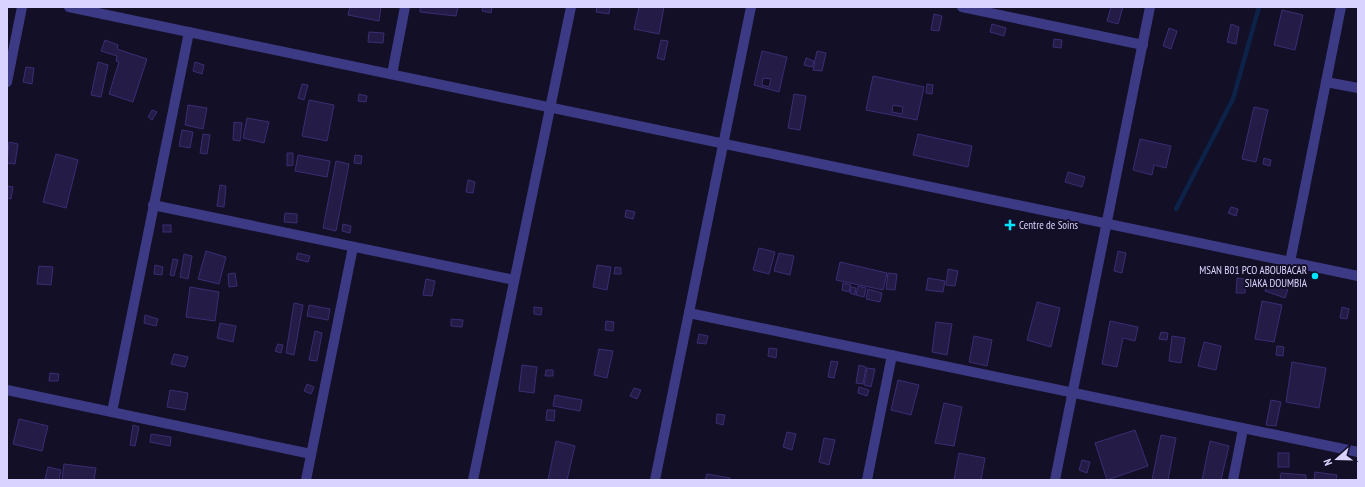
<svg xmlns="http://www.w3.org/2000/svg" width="1365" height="487" viewBox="0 0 1365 487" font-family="'PT Sans Narrow',sans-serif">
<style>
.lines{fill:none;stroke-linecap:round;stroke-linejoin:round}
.stream{stroke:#0c2248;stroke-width:4.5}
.building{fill:#241b47;stroke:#3b2d73;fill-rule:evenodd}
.minor{stroke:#3d3a85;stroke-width:10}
.poi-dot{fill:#00e5ff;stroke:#130f26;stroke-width:1.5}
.labels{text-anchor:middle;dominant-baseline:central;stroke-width:4;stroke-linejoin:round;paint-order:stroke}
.poi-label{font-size:11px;fill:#d9d4ff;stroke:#130f26;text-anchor:start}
</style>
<rect width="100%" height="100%" fill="#130f26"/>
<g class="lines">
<!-- stream -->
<polyline class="stream" points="1176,209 1233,99 1259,7"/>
</g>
<!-- building -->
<g class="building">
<polygon points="350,7 381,7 379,21 348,15"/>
<polygon points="420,7 458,7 456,16 420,12"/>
<polygon points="483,7 492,7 491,13 482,11"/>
<polygon points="597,7 610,7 609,14 596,12"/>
<polygon points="639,7 664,7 659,34 634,29"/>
<polygon points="1111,7 1123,7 1118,24 1107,21"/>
<polygon points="1282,10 1303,15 1295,50 1274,45"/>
<polygon points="934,14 942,16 939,31 931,30"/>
<polygon points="992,24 1006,28 1004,36 990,32"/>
<polygon points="1231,24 1239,27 1236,44 1227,42"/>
<polygon points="1169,28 1177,31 1171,49 1163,46"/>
<polygon points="369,32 384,33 383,43 368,42"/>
<polygon points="1054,39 1062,40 1061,48 1053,47"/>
<polygon points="105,40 118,45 117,49 147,59 133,102 109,94 119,62 116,61 117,56 101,51"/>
<polygon points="661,40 668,41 664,60 657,58"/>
<path d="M762,51L787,57L779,92L754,85ZM763,78L771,79L769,87L762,85Z"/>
<polygon points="817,51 826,53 822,71 813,70"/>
<polygon points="806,58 814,61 812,67 804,65"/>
<polygon points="98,62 108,65 101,97 91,95"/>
<polygon points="195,62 204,65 202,74 193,71"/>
<polygon points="26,67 34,68 32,84 23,82"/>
<path d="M873,76L924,87L917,120L866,110ZM893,105L903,107L902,114L892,112Z"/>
<polygon points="302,84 308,85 304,100 298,98"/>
<polygon points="927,84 933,85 932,94 926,93"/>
<polygon points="359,94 367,96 366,102 358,101"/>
<polygon points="794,94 806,96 800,130 788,128"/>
<polygon points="309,100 334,105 327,141 302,136"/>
<polygon points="188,105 207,108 203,129 185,125"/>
<polygon points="1254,107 1268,110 1256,162 1242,159"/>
<polygon points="152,110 157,112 152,120 148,117"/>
<polygon points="247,118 269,122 264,143 243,138"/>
<polygon points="234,122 242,123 240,141 233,140"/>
<polygon points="182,130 193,132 190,148 179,146"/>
<polygon points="203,134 210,135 207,154 200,153"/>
<polygon points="918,134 972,146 968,167 913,155"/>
<polygon points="1140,139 1171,146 1166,168 1154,165 1152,175 1133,170"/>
<polygon points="9,142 18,144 15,164 7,163"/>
<polygon points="287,153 293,153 293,165 287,166"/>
<polygon points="56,154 78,160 66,208 43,202"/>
<polygon points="298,155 330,161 327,177 295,171"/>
<polygon points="355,155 362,156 361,164 354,163"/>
<polygon points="1264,158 1271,160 1270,166 1263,164"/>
<polygon points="336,161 349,164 336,231 323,228"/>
<polygon points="1068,172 1085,177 1082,187 1065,182"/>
<polygon points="468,180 475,182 473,193 466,192"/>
<polygon points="220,185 226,186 224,207 217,206"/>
<polygon points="7,186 13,187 11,199 7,198"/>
<polygon points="1231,207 1238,209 1236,216 1228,213"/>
<polygon points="626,210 635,212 633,219 625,217"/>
<polygon points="285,213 297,214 297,223 284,222"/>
<polygon points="343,224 351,226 350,233 342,231"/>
<rect x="163" y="225" width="8" height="7"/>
<polygon points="759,248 775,252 769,274 753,270"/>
<polygon points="206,251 226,257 219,284 198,279"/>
<polygon points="1118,251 1126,253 1122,273 1114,271"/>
<polygon points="298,253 310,256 308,262 296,259"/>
<polygon points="779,253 794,256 790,275 774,271"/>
<polygon points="184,254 192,256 188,279 180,277"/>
<polygon points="173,259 178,260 174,276 170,275"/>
<polygon points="840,262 887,273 883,290 836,280"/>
<polygon points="155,265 163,267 162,275 154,274"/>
<polygon points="597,265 611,267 607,290 593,287"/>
<polygon points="39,266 53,267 51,285 37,284"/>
<polygon points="615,267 621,268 621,274 614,274"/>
<polygon points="948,269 958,271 955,286 946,285"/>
<polygon points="235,273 237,286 229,287 228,274"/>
<polygon points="888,273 897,274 895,290 886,289"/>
<polygon points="928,278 945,281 943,292 926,290"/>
<polygon points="1237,278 1246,279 1245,293 1236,293"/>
<polygon points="426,279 435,281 432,296 423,295"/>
<polygon points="1268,282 1288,289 1285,298 1265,291"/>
<polygon points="843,283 851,285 849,292 842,290"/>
<polygon points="858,286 866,288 864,297 856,295"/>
<polygon points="190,287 219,292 215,321 186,317"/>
<polygon points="851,287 856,288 855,295 850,293"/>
<polygon points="868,289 882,293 880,302 866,299"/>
<polygon points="1262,301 1282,305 1274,342 1255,339"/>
<polygon points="1037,302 1060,308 1051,347 1027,340"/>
<polygon points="294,303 303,305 294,355 286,353"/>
<polygon points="309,305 330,309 328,320 307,316"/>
<polygon points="534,307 542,308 541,315 534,314"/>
<polygon points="1342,307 1349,309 1347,319 1340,318"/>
<polygon points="145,315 158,319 156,326 144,323"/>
<polygon points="451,319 463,320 462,327 451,326"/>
<polygon points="606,321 614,322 613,331 605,330"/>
<polygon points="1110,321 1138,327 1135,341 1123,338 1117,367 1102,364"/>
<polygon points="936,322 952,324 947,355 932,352"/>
<polygon points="220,323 236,326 233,342 217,338"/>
<polygon points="315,331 322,333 317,361 309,360"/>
<polygon points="1161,332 1168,333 1167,340 1159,339"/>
<polygon points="699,334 708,336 706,344 697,343"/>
<polygon points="974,336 992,340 987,366 969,362"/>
<polygon points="1172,336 1185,338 1181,363 1169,361"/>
<polygon points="1204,342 1221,346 1216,370 1198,366"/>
<polygon points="278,344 283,345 281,353 275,351"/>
<polygon points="1277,346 1284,347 1283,356 1276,355"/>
<polygon points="769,348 777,349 776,358 768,356"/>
<polygon points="599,349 613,351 607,378 594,375"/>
<polygon points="174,354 188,357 185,367 171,364"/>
<polygon points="831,361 838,362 834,378 828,377"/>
<polygon points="1292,362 1326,368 1319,408 1286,402"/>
<polygon points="522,365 537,367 534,393 519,391"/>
<polygon points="859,365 866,367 863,384 856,383"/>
<polygon points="867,368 875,369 871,387 864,385"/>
<polygon points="546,370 553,370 553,376 545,376"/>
<polygon points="50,373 59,374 58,381 49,381"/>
<polygon points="898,380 919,385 911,415 891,410"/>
<polygon points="307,384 314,387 311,394 304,391"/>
<polygon points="859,387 869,390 867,396 858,393"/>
<polygon points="634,388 641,390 637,399 630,396"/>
<polygon points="170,390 188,393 185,410 167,407"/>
<polygon points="555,395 582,400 580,411 553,406"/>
<polygon points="1271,400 1281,402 1276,426 1266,425"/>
<polygon points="944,403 962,407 954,446 935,443"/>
<polygon points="547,410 555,410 554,421 546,420"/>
<polygon points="717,414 725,415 723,425 716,423"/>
<polygon points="19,419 48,426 42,451 13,444"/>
<polygon points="133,425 139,427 135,446 130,445"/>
<polygon points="1135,430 1148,466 1107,480 1095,443"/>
<polygon points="787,432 796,434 792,450 783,447"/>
<polygon points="151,434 171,437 170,446 150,442"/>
<polygon points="1161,435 1176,438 1168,480 1152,480"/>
<polygon points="824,438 835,440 829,465 819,462"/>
<polygon points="556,441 575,446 567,480 548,480"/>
<polygon points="1210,441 1229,446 1221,480 1202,480"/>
<polygon points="959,453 985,458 981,480 954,480"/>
<rect x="1278" y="453" width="11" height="14"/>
<polygon points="1082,460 1090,462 1087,473 1079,470"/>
<polygon points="64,464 96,468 94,480 62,480"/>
<polygon points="48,467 61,470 59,480 45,479"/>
<polygon points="1315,472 1337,475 1336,480 1314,480"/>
<polygon points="1281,473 1306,475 1306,480 1280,480"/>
<polygon points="707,474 730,478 730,480 705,480"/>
</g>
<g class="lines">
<!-- minor -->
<g class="minor">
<polyline points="69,7 1358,276"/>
<polyline points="962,7 1143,45"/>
<polyline points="392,74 405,7"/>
<polyline points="7,82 22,7"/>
<polyline points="1326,82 1358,88"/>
<polyline points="153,205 514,280"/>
<polyline points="1290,262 1341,7"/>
<polyline points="689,313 1358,452"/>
<polyline points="7,390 311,454"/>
<polyline points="112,412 189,32"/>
<polyline points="306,480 353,247"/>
<polyline points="473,480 571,7"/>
<polyline points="655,480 751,7"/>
<polyline points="867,480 892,355"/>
<polyline points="1055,480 1150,7"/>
<polyline points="1233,480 1243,429"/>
</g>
</g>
<!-- markers -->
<g class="poi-dot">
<path d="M1008 219h4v4h4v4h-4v4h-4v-4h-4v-4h4z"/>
<circle cx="1315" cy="276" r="4"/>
</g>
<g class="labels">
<!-- poi labels -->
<g class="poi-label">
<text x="1019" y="225">Centre de Soins</text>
<text x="1307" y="270" text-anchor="end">MSAN B01 PCO ABOUBACAR<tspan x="1307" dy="13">SIAKA DOUMBIA</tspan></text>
</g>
</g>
<!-- border -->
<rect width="1365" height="487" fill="none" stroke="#d9d4ff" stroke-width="16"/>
<!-- north arrow -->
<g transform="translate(1337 459) rotate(250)" stroke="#130f26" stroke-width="3" paint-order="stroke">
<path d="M0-3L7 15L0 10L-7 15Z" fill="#d9d4ff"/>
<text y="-6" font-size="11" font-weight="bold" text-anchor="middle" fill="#d9d4ff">N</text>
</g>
</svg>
